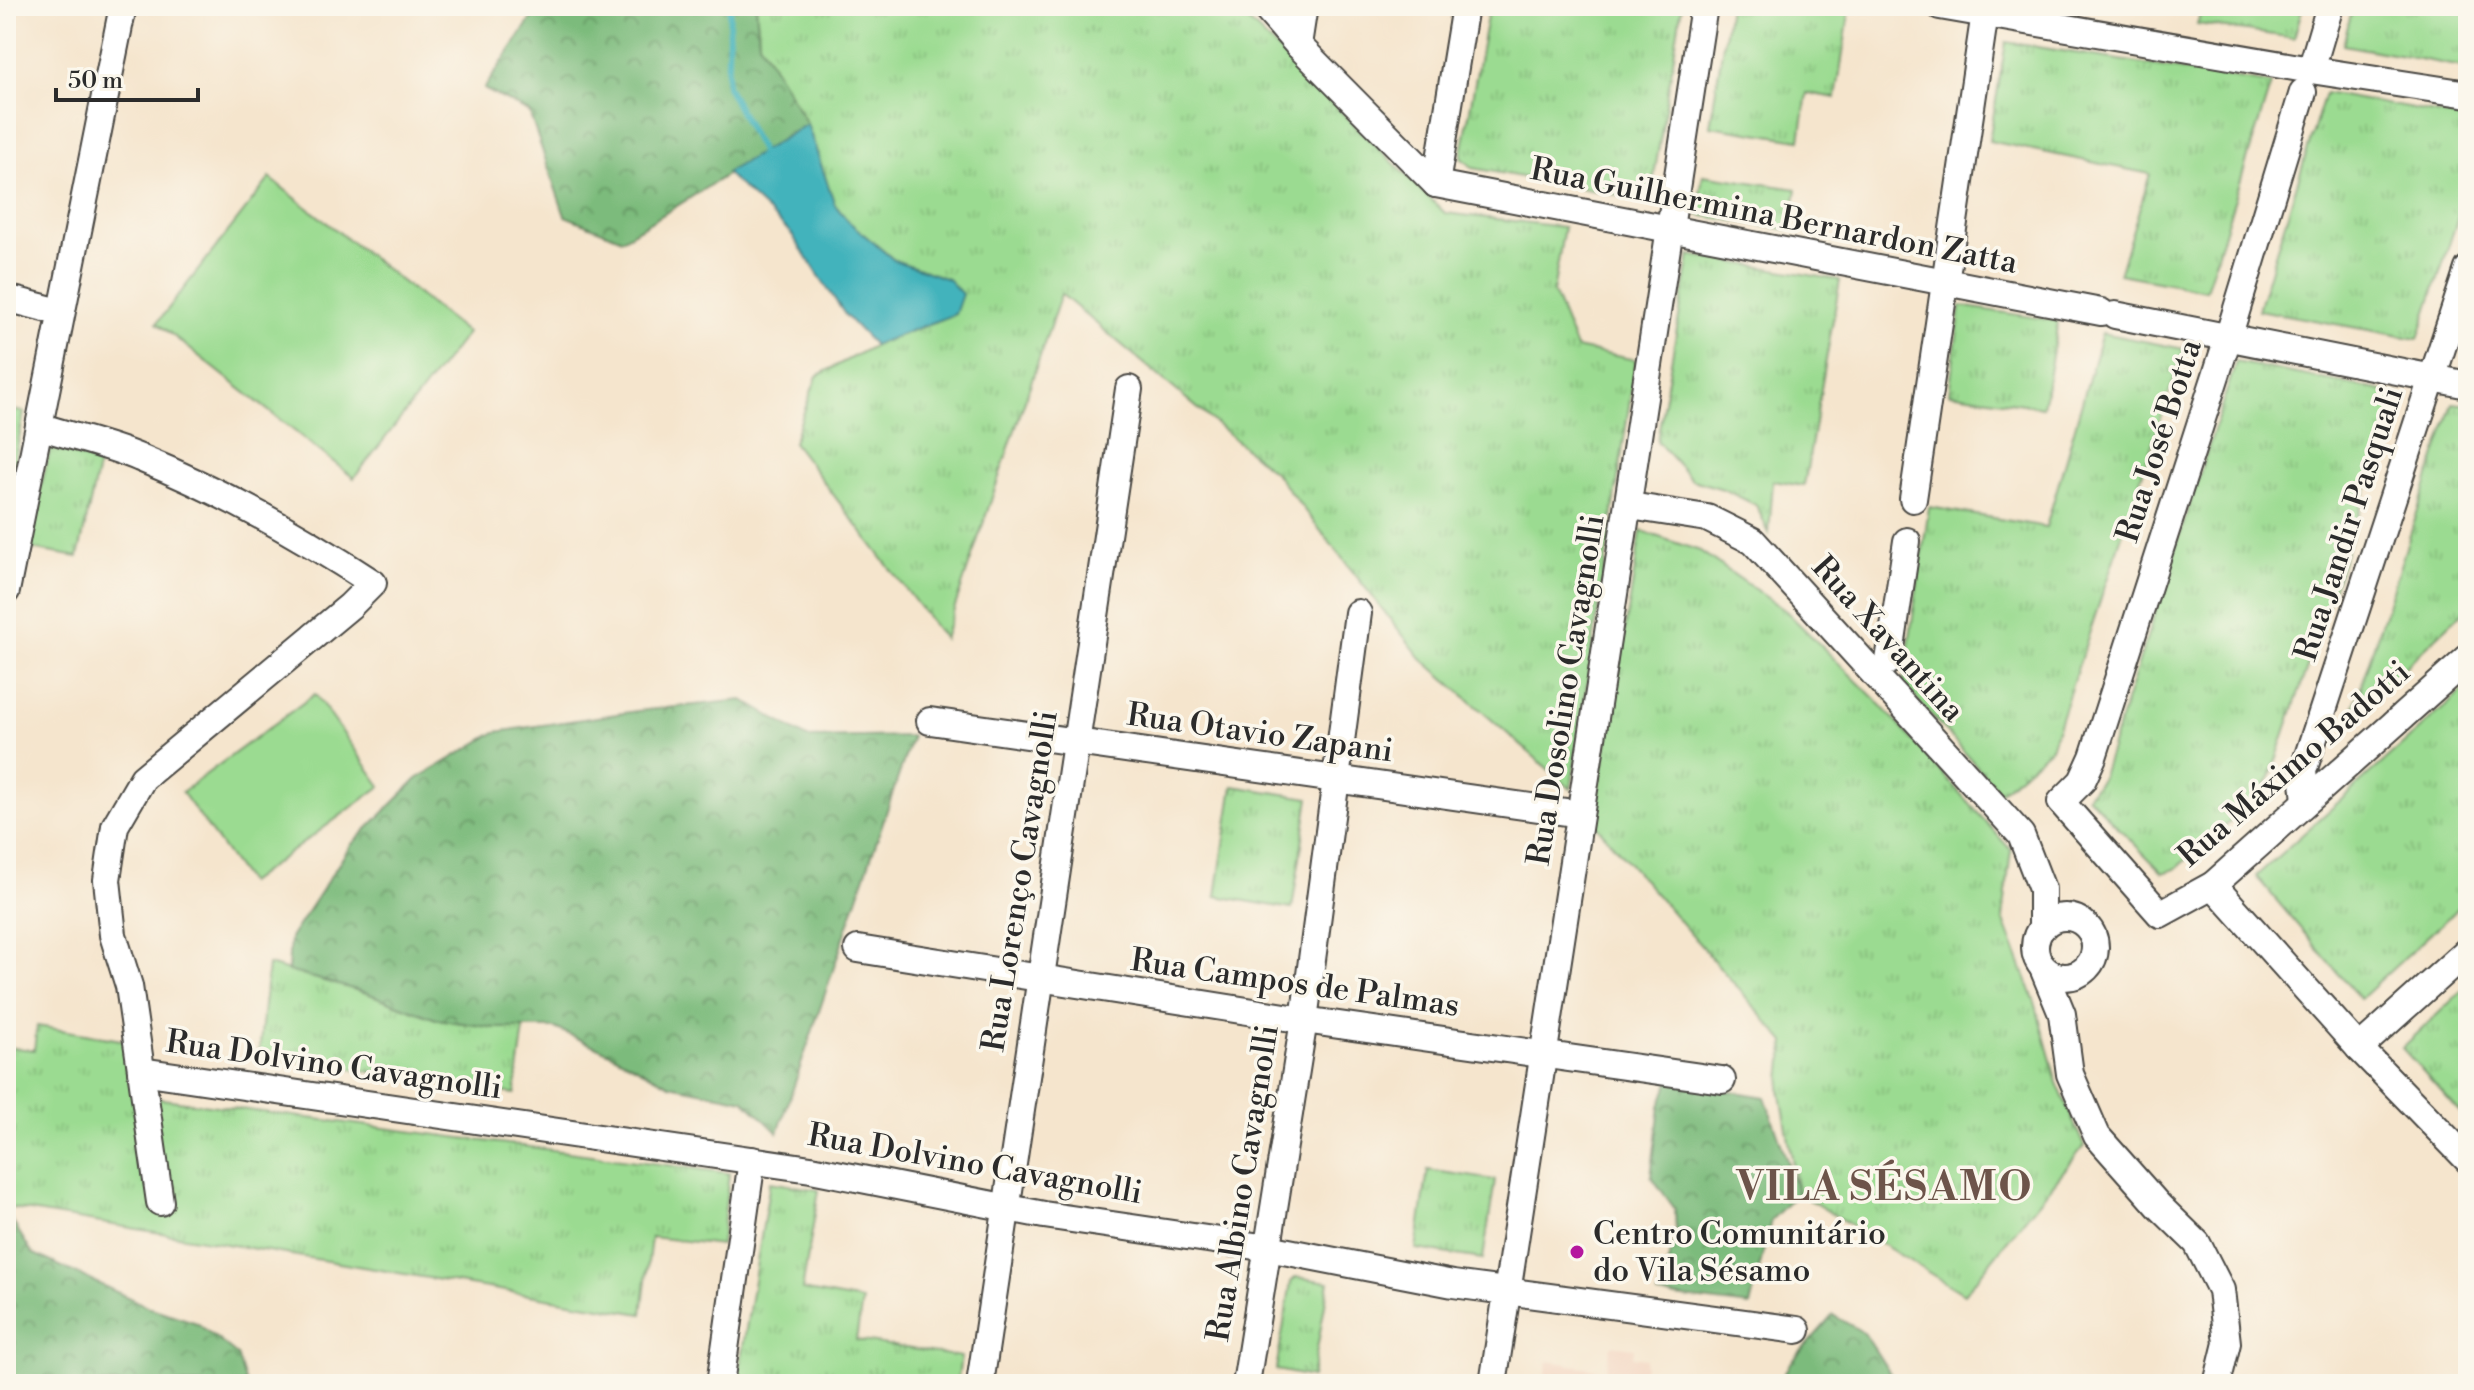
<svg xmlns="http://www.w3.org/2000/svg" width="2474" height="1390" viewBox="0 0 2474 1390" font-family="'Libre Bodoni',serif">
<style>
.built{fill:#f3d4bf}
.grass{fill:url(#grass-tufts);stroke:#63835e;stroke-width:2}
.forest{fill:url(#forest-crowns);stroke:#547353;stroke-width:2}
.garden{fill:#9bdb91;stroke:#63835e;stroke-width:2}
.water{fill:#43b3bc;stroke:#376f74;stroke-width:2}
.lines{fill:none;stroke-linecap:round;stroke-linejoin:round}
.stream{stroke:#43b3bc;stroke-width:6}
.minor-casing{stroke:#494743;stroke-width:30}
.minor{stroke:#fff;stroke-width:26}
.poi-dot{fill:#b5179e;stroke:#fbf7ec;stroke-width:3}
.labels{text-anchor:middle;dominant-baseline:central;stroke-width:7;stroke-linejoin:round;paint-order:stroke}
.street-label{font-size:32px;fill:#2b2b2b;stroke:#fbf7ec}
.poi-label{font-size:32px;fill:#2b2b2b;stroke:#fbf7ec;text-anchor:start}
.district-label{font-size:40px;font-weight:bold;letter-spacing:2px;fill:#6d544a;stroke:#fbf7ec}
</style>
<defs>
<pattern id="grass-tufts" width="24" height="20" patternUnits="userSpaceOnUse" patternTransform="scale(2)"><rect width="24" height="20" fill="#9bdb91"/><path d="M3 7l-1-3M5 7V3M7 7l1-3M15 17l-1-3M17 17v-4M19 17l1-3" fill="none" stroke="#86bc7d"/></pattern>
<pattern id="forest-crowns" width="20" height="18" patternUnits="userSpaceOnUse" patternTransform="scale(2)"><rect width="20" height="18" fill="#7cbb7b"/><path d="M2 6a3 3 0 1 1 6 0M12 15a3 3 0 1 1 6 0" fill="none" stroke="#669865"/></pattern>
</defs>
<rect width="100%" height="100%" fill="#fbf7ec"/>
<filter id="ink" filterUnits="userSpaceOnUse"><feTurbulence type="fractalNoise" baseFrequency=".0125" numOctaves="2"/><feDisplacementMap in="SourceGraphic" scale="16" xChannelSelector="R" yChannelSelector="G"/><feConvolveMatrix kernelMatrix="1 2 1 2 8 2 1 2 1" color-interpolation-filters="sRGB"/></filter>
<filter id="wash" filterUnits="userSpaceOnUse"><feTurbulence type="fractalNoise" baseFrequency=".006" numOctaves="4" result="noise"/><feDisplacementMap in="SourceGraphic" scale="32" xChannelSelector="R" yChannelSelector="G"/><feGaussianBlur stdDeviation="1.8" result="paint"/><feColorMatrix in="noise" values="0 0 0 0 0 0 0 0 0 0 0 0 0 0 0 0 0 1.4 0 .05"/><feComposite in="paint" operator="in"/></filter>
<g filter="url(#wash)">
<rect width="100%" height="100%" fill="#f5e5cd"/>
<!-- built -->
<polygon class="built" points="1611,1345 1634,1348 1633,1357 1646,1359 1642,1384 1544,1384 1548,1361 1606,1371"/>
<!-- grass -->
<g class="grass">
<polygon points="756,6 1233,6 1445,213 1564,227 1553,292 1576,348 1636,360 1571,789 1421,658 1275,473 1061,294 944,639 793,442 817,376 875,345 955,314 948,279 894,260 848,221 835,205 807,124 759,42"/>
<polygon points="1489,6 1682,6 1650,201 1473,168 1461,158"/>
<polygon points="1729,6 1850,8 1836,98 1807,93 1800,140 1710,126"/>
<polygon points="2203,6 2303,6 2294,38 2197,24"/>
<polygon points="2353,6 2468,6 2468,68 2343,45"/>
<polygon points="2006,42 2271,84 2206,290 2119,274 2150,174 1989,141"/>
<polygon points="2325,93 2468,119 2468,187 2418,339 2258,310"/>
<polygon points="1703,175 1797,189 1790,230 1697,215"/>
<polygon points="1690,255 1840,280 1804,486 1773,481 1769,533 1756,505 1723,489 1692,480 1657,441"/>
<polygon points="1961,306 2058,321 2043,407 1949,393"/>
<polygon points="2102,333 2184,349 2051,748 2000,792 1903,684 1929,507 2046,527"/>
<polygon points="2236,362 2399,394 2271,775 2258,798 2175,869 2163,873 2087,796 2101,779"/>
<polygon points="2453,403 2468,405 2468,607 2364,706 2354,707"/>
<polygon points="6,409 24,412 6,508"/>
<polygon points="51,447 99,463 78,557 25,548"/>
<polygon points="1641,531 1700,551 1786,611 1882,706 2011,850 2003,918 2035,1002 2057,1083 2084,1146 1964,1294 1798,1193 1780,1089 1785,1042 1594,823"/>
<polygon points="2468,686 2468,899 2360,999 2256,876"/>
<polygon points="1233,786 1309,798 1292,909 1216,896"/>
<polygon points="268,965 367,993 436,1019 495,1028 524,1028 515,1094 259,1055"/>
<polygon points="2468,985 2468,1121 2402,1048"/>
<polygon points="37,1026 127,1041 140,1096 729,1173 721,1245 651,1237 642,1314 6,1207 6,1047 34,1050"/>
<polygon points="1428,1170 1495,1180 1483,1259 1416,1249"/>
<polygon points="770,1182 819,1190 802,1290 862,1301 856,1340 961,1357 957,1384 737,1384"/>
<polygon points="1296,1277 1329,1282 1312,1377 1276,1370 1291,1282"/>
</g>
<!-- forest -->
<g class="forest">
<path d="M529,6H756L759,42L807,124C745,162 685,203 622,239L565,216L529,112L484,89L535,13Z"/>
<polygon points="743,700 807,738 912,736 778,1133 744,1100 670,1085 610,1053 555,1028 495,1028 436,1019 367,993 288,971 290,938 351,845 417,779 496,732 637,711"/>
<polygon points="1669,1081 1765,1097 1798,1193 1771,1220 1750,1306 1658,1295 1676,1235 1675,1209 1651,1176 1660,1106"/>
<polygon points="6,1211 32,1253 151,1308 197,1323 237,1355 246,1384 6,1384"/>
<polygon points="1833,1315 1864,1333 1891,1375 1900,1384 1779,1384 1789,1365"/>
</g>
<!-- garden -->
<g class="garden">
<polygon points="270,178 467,333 354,478 157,323"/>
<polygon points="315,694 381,786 248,883 182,792"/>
</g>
<!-- water -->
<polygon class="water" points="807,124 835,205 848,221 894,260 948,279 962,294 955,314 874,345 846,316 790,232 726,173"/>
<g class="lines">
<!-- stream -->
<polyline class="stream" points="730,6 727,86 765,159"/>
</g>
</g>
<g filter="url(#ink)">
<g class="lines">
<!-- minor casing -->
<g class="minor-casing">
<g id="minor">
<polyline points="1264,6 1298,45 1436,184"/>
<polyline points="1940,6 2311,70 2468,94"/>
<polyline points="1298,45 1304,6"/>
<polyline points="2311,70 2330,6"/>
<polyline points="2303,92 2228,338 2093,757 2082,781 2061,802 2160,914 2213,885 2468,658"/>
<polyline points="1436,184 2101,312"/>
<polyline points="1436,184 1465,6"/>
<polyline points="6,298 60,312"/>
<polyline points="2115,315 2468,385"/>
<path d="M39,426C72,437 108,444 140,458C221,491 300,535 373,583L350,606L143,778L115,826L107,880L113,935L129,986L160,1202"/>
<polyline points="1913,499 1986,6"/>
<polyline points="1630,506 1707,518 1753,541 2021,835 2042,889 2042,928"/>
<polyline points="6,591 123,6"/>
<polyline points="1889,661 1907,541"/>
<polyline points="930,721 1580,814"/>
<polyline points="2306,801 2303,771 2468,269"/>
<polyline points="2213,885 2359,1048 2468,1160"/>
<circle cx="2065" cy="947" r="30"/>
<polyline points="858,949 1304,1020 1722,1080"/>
<polyline points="2043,968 2062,1014 2070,1074 2097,1136 2159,1206 2197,1243 2221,1290 2227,1343 2217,1384"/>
<polyline points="2359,1048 2468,950"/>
<polyline points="141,1071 811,1169 1044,1215 1268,1248 1453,1284 1797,1330"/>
<polyline points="720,1384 752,1160"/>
<polyline points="980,1384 1129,389"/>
<polyline points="1246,1384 1304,1020 1358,613"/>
<polyline points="1493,1384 1704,6"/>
</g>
</g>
<!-- minor -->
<use href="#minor" class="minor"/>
</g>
</g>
<!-- markers -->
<circle class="poi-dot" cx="1577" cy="1252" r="8"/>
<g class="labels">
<!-- street labels -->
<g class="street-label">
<text transform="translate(1774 216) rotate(11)">Rua Guilhermina Bernardon Zatta</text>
<text transform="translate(2159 441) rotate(-72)">Rua José Botta</text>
<text transform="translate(2349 524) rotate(-72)">Rua Jandir Pasquali</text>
<text transform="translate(1888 639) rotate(48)">Rua Xavantina</text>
<text transform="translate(1566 690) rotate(-81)">Rua Dosolino Cavagnolli</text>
<text transform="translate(1260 733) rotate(8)">Rua Otavio Zapani</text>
<text transform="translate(2294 764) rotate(-41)">Rua Máximo Badotti</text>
<text transform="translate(1020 881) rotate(-81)">Rua Lorenço Cavagnolli</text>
<text transform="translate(1295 983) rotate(8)">Rua Campos de Palmas</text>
<text transform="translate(334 1065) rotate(8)">Rua Dolvino Cavagnolli</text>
<text transform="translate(975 1164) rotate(10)">Rua Dolvino Cavagnolli</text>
<text transform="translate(1243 1183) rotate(-81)">Rua Albino Cavagnolli</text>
</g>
<!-- poi labels -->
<g class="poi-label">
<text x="1593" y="1234">Centro Comunitário<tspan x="1593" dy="37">do Vila Sésamo</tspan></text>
</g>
<!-- district labels -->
<g class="district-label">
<text x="1885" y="1188">VILA SÉSAMO</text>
</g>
</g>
<!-- margin -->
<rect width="2474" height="1390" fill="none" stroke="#fbf7ec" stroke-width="32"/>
<!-- scale -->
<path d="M56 88v12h142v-12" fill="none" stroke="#2b2b2b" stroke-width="4"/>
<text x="68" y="88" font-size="24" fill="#2b2b2b" stroke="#fbf7ec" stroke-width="6" paint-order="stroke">50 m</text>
</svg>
